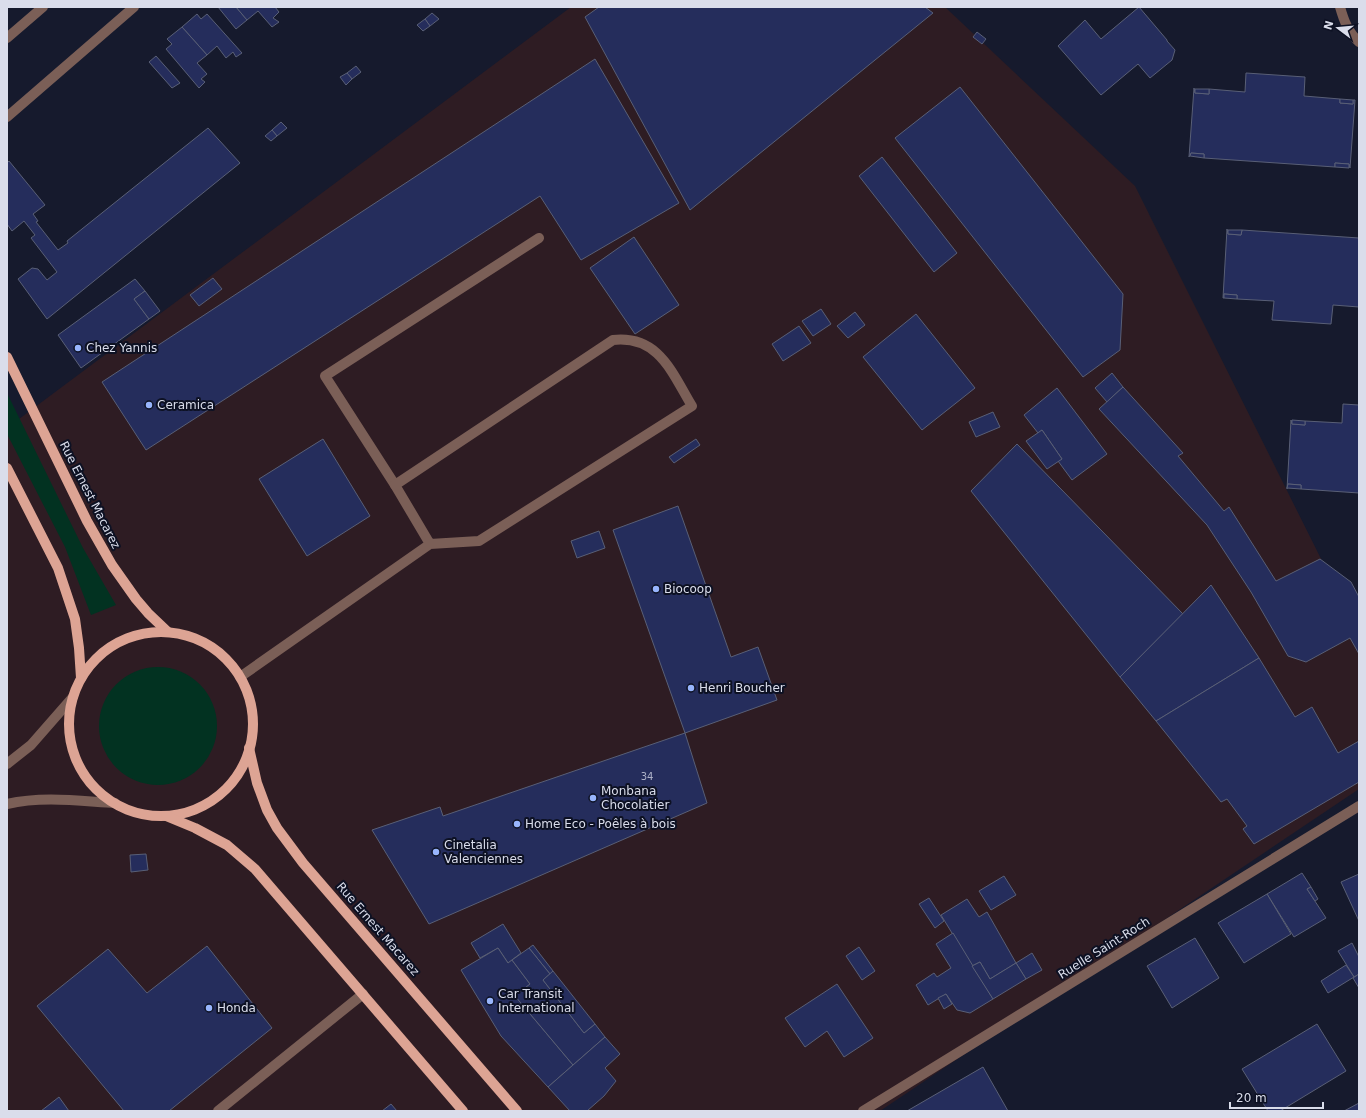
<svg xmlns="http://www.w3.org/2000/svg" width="1366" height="1118" viewBox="0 0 1366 1118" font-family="'DejaVu Sans',sans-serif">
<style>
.industrial{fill:#2e1c23}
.green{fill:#023221}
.building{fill:#252d5c;stroke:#595f76}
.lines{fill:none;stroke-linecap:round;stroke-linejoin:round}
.minor{stroke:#7b5f57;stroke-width:10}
.major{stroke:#dda494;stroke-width:10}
.poi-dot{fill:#98b5fd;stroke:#0d1123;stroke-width:1.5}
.labels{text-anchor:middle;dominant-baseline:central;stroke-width:4;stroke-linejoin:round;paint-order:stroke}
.number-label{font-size:10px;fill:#adb1c7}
.poi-label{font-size:12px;fill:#daddeb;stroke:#0d1123;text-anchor:start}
.street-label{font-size:12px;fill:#daddeb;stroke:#0d1123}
</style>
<rect width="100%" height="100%" fill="#161a2d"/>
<!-- industrial -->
<polygon class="industrial" points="571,7 945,7 1135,186 1359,635 1359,789 880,1111 7,1111 7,428"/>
<!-- green -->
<g class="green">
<polygon points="7,393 83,548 116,605 91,615 65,547 7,434"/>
<circle cx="158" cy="726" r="59"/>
</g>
<!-- building -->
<g class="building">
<polygon points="218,7 236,7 247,20 236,29"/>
<polygon points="236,7 275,7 279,12 273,18 279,22 272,27 258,11 247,20"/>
<polygon points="599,7 925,7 933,13 690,210 585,17"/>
<polygon points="1139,7 1167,40 1167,41 1175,50 1172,60 1150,78 1138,64 1101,95 1058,46 1085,20 1101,39"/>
<polygon points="432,13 439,19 430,26 425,19"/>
<polygon points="197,14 201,19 207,14 242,53 236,57 233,52 226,58 217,46 207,55 182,27"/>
<polygon points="425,19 430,26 423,31 417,25"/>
<polygon points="182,27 207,55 197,63 207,74 201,79 205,82 199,88 166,49 172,44 167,39"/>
<polygon points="977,32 986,39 982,44 973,37"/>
<polygon points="156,56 180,83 172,88 149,62"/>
<polygon points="595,59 679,203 581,260 540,196 146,450 102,382"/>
<polygon points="356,66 361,72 352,79 347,73"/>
<polygon points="347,73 352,79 346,85 340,77"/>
<polygon points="1246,73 1305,77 1304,96 1340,99 1340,103 1353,104 1353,100 1355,100 1350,168 1349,164 1335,163 1335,167 1204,158 1204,154 1191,153 1189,157 1194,88 1195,93 1209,94 1209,89 1245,92"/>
<polygon points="960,87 1123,294 1120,350 1083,377 895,138"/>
<polygon points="1195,89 1209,89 1209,94 1195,93"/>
<polygon points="1340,99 1353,100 1353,104 1340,103"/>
<polygon points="281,122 287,128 277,136 272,130"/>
<polygon points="208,128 240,163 47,319 18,279 32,268 38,269 47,280 57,272 31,238 35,235 24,221 12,231 7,224 7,163 9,161 45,205 33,214 38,221 36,222 58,250 68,243 67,241"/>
<polygon points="272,130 277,136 271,141 265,136"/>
<polygon points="1191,153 1204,154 1204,158 1190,156"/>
<polygon points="882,157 957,253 934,272 859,176"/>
<polygon points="1335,163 1349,164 1349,168 1335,167"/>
<polygon points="1227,229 1228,234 1241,235 1242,230 1359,238 1359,307 1333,305 1331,324 1272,320 1274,301 1237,299 1237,295 1224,294 1224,298 1223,298"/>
<polygon points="1228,230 1242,230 1241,235 1228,234"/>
<polygon points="634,237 679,305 635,334 590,268"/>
<polygon points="213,278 222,289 199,306 190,295"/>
<polygon points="135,279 145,291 134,299 149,319 81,368 58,335"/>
<polygon points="145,291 160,311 149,319 134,299"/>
<polygon points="1224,294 1237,295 1237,299 1224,298"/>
<polygon points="821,309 831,324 813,336 802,321"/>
<polygon points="855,312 865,325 848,338 837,326"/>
<polygon points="916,314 975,388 922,430 863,357"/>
<polygon points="799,326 811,343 783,361 772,344"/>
<polygon points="1112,373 1123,387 1107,402 1095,388"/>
<polygon points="1123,387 1183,453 1178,456 1224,511 1229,507 1276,581 1320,559 1351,582 1359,597 1359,654 1350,638 1306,662 1288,656 1251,592 1207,525 1099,409"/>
<polygon points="1057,388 1107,454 1072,480 1058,461 1062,459 1042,430 1038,433 1024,415"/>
<polygon points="1343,404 1359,405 1359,493 1301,489 1301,485 1288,484 1287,489 1291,420 1292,424 1305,425 1305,421 1342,423"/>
<polygon points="993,412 1000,427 976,437 969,422"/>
<polygon points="1292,420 1305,421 1305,425 1292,424"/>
<polygon points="1042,430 1062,459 1047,469 1026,441"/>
<polygon points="323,439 370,516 307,556 259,479"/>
<polygon points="696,439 700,445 674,463 669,457"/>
<polygon points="1017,444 1183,614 1120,677 971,491"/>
<polygon points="1288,484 1301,485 1301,489 1287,488"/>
<polygon points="678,506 731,657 758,647 777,700 685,733 613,530"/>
<polygon points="599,531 605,548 577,558 571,541"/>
<polygon points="1211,585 1259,658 1156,721 1120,677"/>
<polygon points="1259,658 1295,717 1312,707 1338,753 1359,741 1359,782 1254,844 1243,829 1247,826 1227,799 1221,802 1156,721"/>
<polygon points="685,733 707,803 429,924 372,830 440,807 443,816"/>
<polygon points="146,854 148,870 131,872 130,855"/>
<polygon points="1302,873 1311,887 1307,889 1326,918 1294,937 1267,894"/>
<polygon points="1359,874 1359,921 1341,882"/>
<polygon points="1004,876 1016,895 991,910 979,891"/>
<polygon points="1311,887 1318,899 1315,901 1307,889"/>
<polygon points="1267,894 1291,934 1244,963 1218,923"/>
<polygon points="929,898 944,921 935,928 919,904"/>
<polygon points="967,899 979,917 987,912 1016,963 1032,953 1042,970 1026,979 1016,963 990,979 980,962 972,966 941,915"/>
<polygon points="503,924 521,953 508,963 498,948 480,958 471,943"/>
<polygon points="953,933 993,999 970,1013 957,1010 946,994 928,1005 916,985 934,973 937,977 951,968 936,944"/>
<polygon points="1195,938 1219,978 1172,1008 1147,966"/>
<polygon points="1352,943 1359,957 1359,974 1354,977 1338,951"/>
<polygon points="533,945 553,971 550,974 529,948"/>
<polygon points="207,946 272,1028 169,1111 124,1111 37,1006 108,949 147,993"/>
<polygon points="859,947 875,971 862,980 846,956"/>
<polygon points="498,948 508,963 512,960 530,984 515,996 573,1065 548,1087 501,1036 461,970"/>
<polygon points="529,948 550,974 543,980 584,1033 595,1024 605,1037 573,1065 515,996 530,984 512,960"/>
<polygon points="980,962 990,979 1016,963 1026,979 993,999 972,966"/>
<polygon points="1346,965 1354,977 1328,993 1321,981"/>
<polygon points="553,971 595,1024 584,1033 543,980"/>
<polygon points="1359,974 1359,988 1353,978"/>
<polygon points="837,984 873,1038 844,1057 827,1031 805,1047 785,1018"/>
<polygon points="946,994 952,1004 944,1009 938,998"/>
<polygon points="1317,1024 1346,1071 1280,1111 1268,1111 1242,1069"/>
<polygon points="605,1037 620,1054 605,1068 616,1081 604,1096 587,1111 570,1111 548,1087"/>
<polygon points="983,1067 1008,1111 907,1111"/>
<polygon points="59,1097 69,1111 41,1111"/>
<polygon points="1359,1103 1359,1111 1344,1111"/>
<polygon points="391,1104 397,1111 382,1111"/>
</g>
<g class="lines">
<!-- minor -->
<g class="minor">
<path d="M1340,7C1344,21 1348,32 1359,42"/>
<polyline points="7,38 43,7"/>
<polyline points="7,117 134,7"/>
<polyline points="395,485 325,376 539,238"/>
<path d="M240,677L430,544L479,541L692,406C672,373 659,335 613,340L395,485L430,544"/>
<polyline points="7,764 31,745 73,697"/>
<path d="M7,804C43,796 79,801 115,803"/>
<polyline points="218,1111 363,994"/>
<polyline points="863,1111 1359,806"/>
</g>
<!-- major -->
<g class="major">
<polyline points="7,357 87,521 112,565 136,599 148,613 168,632"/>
<polyline points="7,468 58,568 75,619 79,648 81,678"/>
<circle cx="161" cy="724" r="92"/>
<polyline points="249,748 257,783 267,810 277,828 303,863 517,1111"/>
<polyline points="166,816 195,828 227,845 255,869 463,1111"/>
</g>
</g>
<!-- markers -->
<g class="poi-dot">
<circle cx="78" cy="348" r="4"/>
<circle cx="149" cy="405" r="4"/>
<circle cx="656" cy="589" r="4"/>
<circle cx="691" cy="688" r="4"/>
<circle cx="593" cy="798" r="4"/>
<circle cx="517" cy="824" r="4"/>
<circle cx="436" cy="852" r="4"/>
<circle cx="490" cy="1001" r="4"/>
<circle cx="209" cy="1008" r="4"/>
</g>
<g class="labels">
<!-- number labels -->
<g class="number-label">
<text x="647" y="776">34</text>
</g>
<!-- poi labels -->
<g class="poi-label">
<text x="86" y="348">Chez Yannis</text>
<text x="157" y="405">Ceramica</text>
<text x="664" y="589">Biocoop</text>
<text x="699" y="688">Henri Boucher</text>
<text x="601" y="791">Monbana<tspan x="601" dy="14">Chocolatier</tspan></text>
<text x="525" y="824">Home Eco - Poêles à bois</text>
<text x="444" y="845">Cinetalia<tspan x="444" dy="14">Valenciennes</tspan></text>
<text x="498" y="994">Car Transit<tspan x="498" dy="14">International</tspan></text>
<text x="217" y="1008">Honda</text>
</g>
<!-- street labels -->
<g class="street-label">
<text transform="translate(90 495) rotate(63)">Rue Ernest Macarez</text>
<text transform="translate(378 929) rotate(49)">Rue Ernest Macarez</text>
<text transform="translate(1104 948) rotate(-32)">Ruelle Saint-Roch</text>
</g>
</g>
<!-- border -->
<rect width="1366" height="1118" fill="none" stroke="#daddeb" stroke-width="16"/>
<!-- north arrow -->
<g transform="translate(1338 28) rotate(286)" stroke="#0d1123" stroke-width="3" paint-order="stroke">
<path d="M0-3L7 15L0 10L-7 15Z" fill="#daddeb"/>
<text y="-6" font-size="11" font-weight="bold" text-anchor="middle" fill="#daddeb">N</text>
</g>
<!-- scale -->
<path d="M1230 1102v6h93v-6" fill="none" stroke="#daddeb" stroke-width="2"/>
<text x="1236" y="1102" font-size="12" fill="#daddeb" stroke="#0d1123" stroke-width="3" paint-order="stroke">20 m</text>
</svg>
